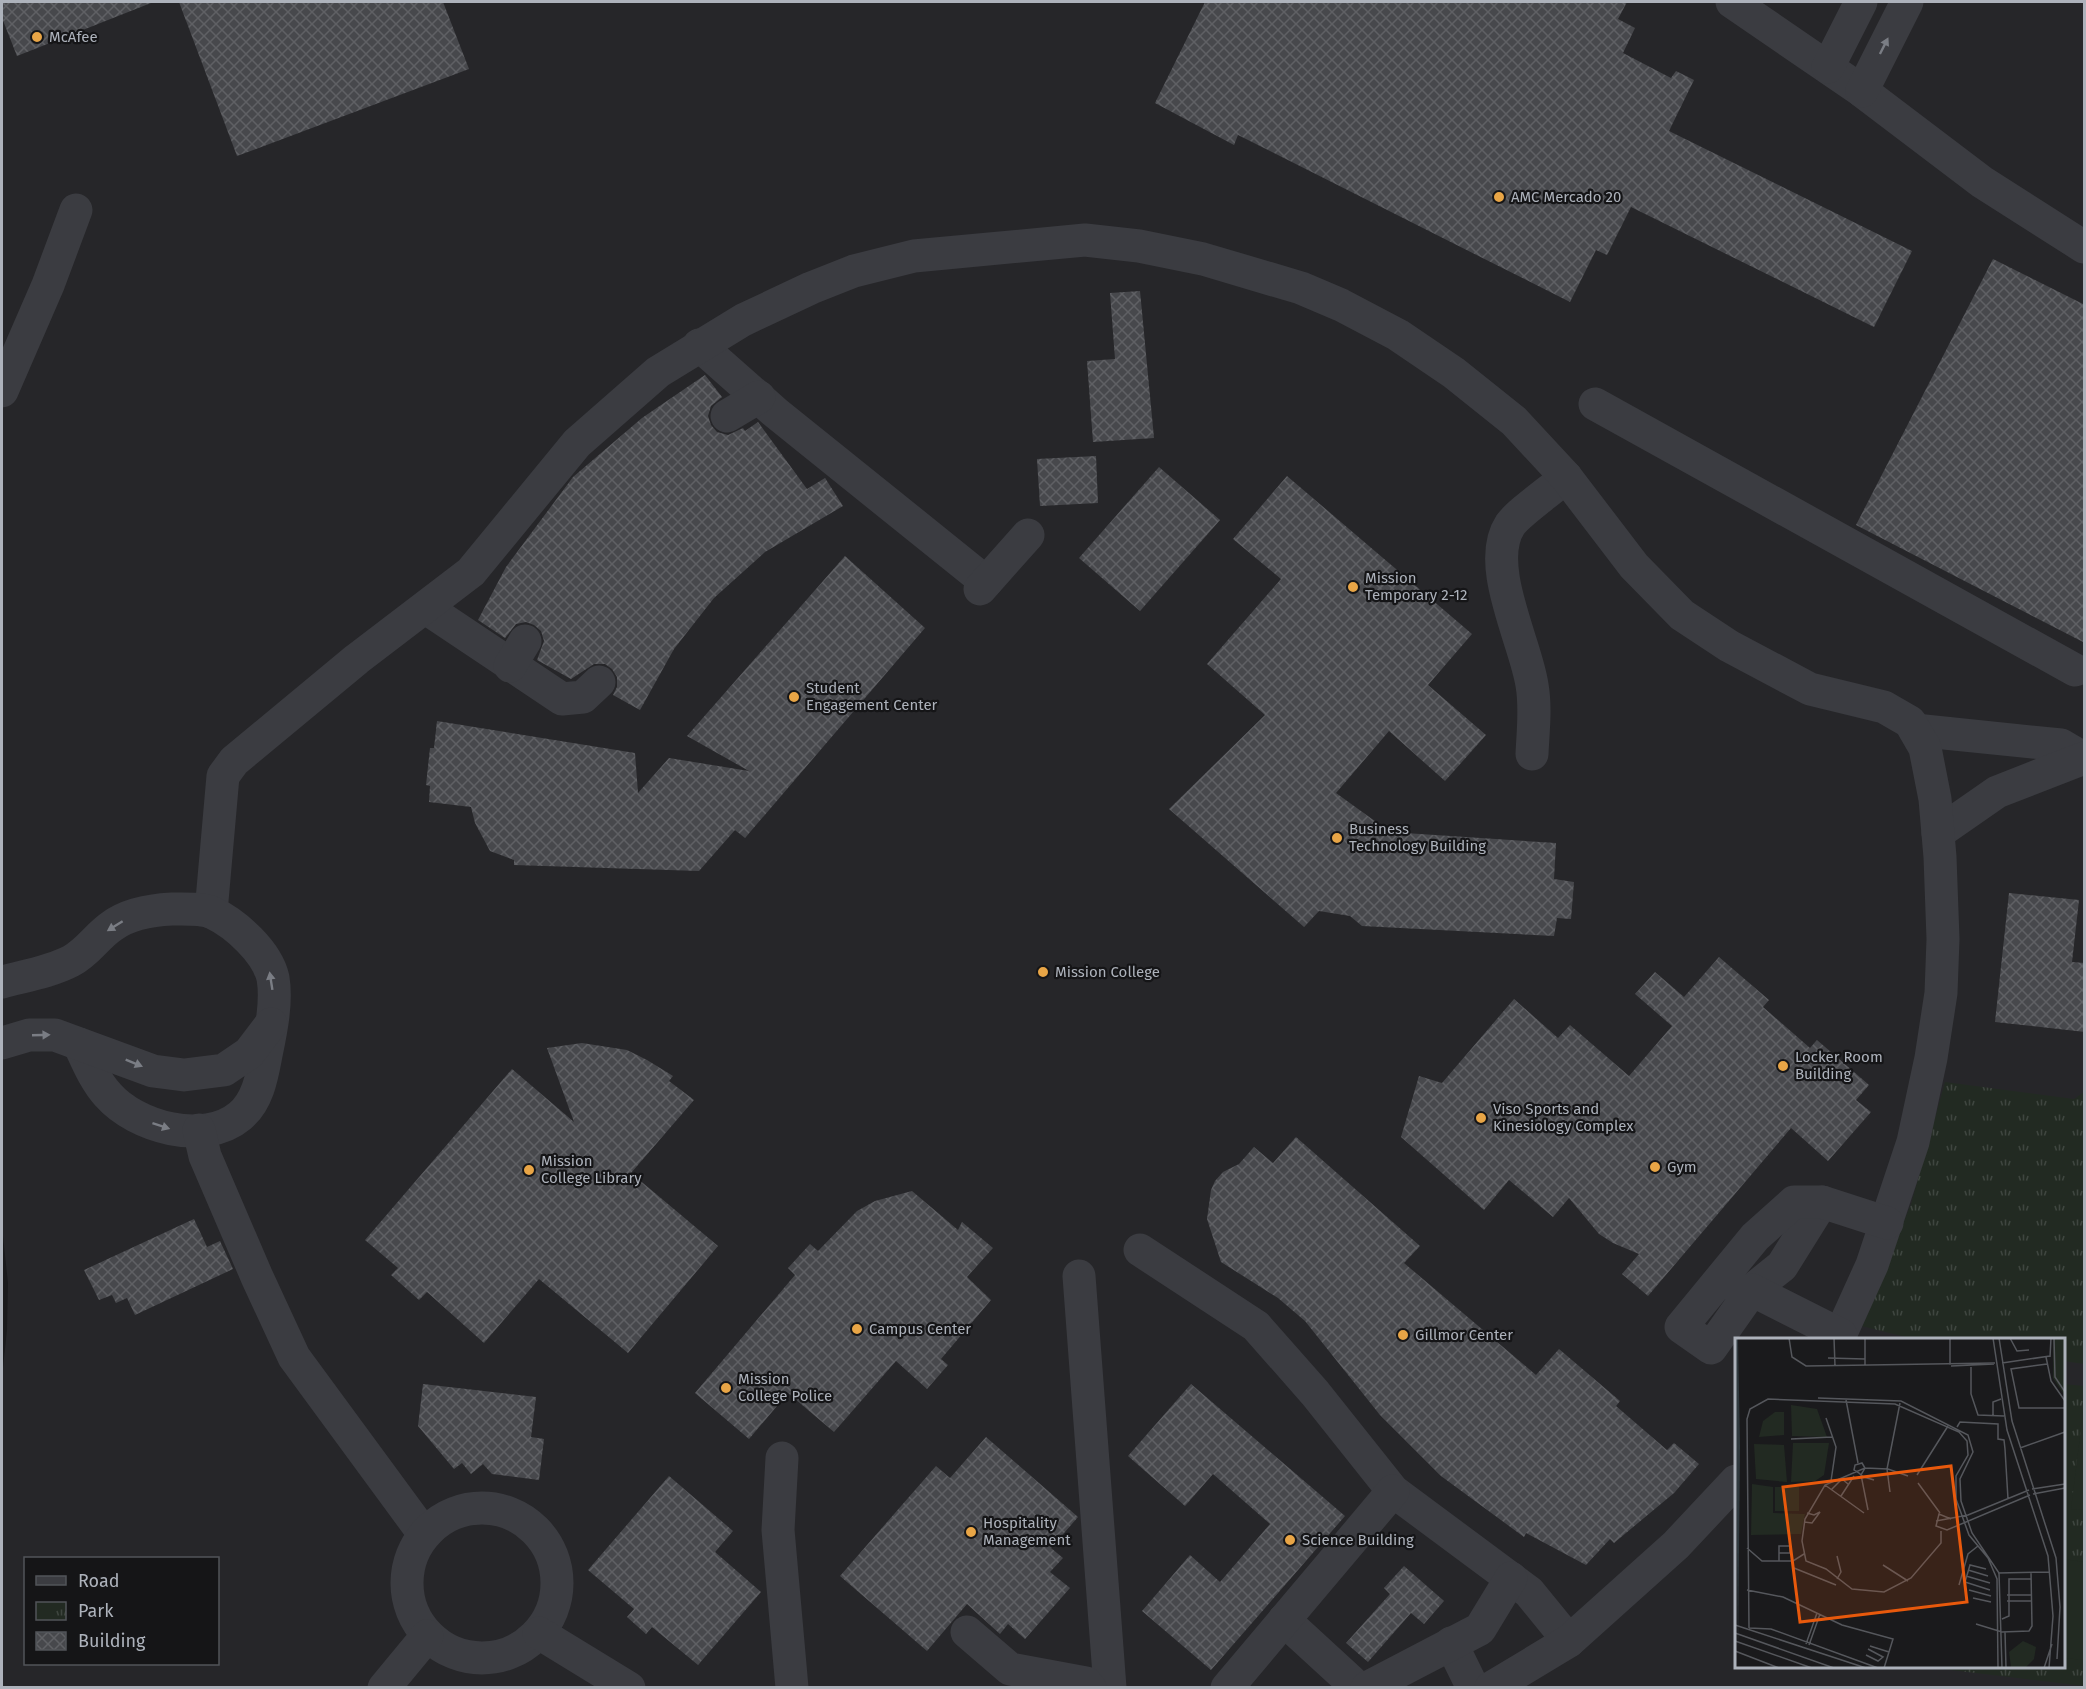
<svg xmlns="http://www.w3.org/2000/svg" width="2086" height="1689" viewBox="0 0 2086 1689" font-family="'Fira Sans',sans-serif">
<style>
.built{fill:#262629;fill-rule:evenodd}
.park{fill:url(#park-tufts)}
.pitch{fill:#222a22}
.building{fill:url(#building-cross-hatch)}
.lines{fill:none;stroke-linecap:round;stroke-linejoin:round}
.minor{stroke:#3b3c41;stroke-width:33}
.oneway{fill:#7a7d84}
.poi-dot{fill:#e8a546;stroke:#151517;stroke-width:2}
.labels{text-anchor:middle;dominant-baseline:central;stroke-width:4.5;stroke-linejoin:round;paint-order:stroke}
.poi-label{font-size:15px;fill:#adb2bb;stroke:#151517;text-anchor:start}
.inset-road{fill:none;stroke:#55575c;stroke-width:1.5}
.view{fill:#e8590c;fill-opacity:0.15;stroke:#e8590c;stroke-width:3}
.inset-edge{fill:none;stroke:#adb2bb;stroke-width:3}
</style>
<defs>
<pattern id="park-tufts" width="24" height="20" patternUnits="userSpaceOnUse" patternTransform="scale(1.5)"><rect width="24" height="20" fill="#222a22"/><path d="M3 7l-1-3M5 7V3M7 7l1-3M15 17l-1-3M17 17v-4M19 17l1-3" fill="none" stroke="#3f4640"/></pattern>
<pattern id="building-cross-hatch" width="8" height="8" patternUnits="userSpaceOnUse" patternTransform="scale(1.5)"><rect width="8" height="8" fill="#47484c"/><path d="M0 0l8 8M0 8l8-8" fill="none" stroke="#5f6064"/></pattern>
</defs>
<rect width="100%" height="100%" fill="#1a1a1c"/>
<!-- built -->
<path class="built" d="M2,2H2084V1687L2,1688V1377L7,1330L8,1283L2,1227ZM1736,1340H2064V1666H1736ZM26,1558H218V1664H26Z"/>
<!-- park -->
<g class="park">
<polygon points="1945,1082 2074,1099 2084,1092 2084,1364 2064,1361 2064,1340 1914,1339 1861,1326 1911,1204"/>
<polygon points="2064,1384 2084,1386 2084,1686 1926,1667 2064,1666"/>
</g>
<!-- pitch -->
<g class="pitch">
<polygon points="2083,1412 2084,1412 2084,1510 2071,1509"/>
<polygon points="2064,1559 2084,1562 2084,1660 2064,1658"/>
</g>
<!-- building -->
<g class="building">
<polygon points="2,2 151,2 151,3 17,56 2,18"/>
<polygon points="179,2 443,2 469,69 237,156"/>
<polygon points="1205,2 1627,2 1618,19 1635,28 1623,53 1671,78 1676,71 1694,80 1669,131 1912,251 1874,327 1631,207 1607,255 1596,250 1570,302 1238,135 1234,145 1155,103"/>
<polygon points="1993,259 2085,305 2085,643 1856,525"/>
<polygon points="1140,291 1154,438 1093,442 1087,361 1115,359 1110,293"/>
<polygon points="705,375 722,397 711,406 708,416 711,425 717,432 728,435 743,428 745,431 758,422 807,489 825,478 843,506 765,552 714,598 674,649 640,710 613,695 617,687 617,677 612,669 605,664 594,664 571,679 537,660 544,641 541,631 534,625 526,622 516,624 505,638 478,620 506,567 573,477 642,418"/>
<polygon points="1096,456 1098,503 1040,506 1037,459"/>
<polygon points="1159,467 1220,520 1140,611 1079,558"/>
<polygon points="1287,476 1472,634 1428,685 1486,735 1445,781 1389,731 1336,793 1390,832 1556,843 1554,879 1574,882 1571,919 1557,918 1554,936 1362,926 1350,916 1319,911 1304,927 1169,809 1265,715 1207,664 1281,579 1233,539"/>
<polygon points="845,556 925,628 745,838 735,830 699,871 514,865 514,860 490,851 475,823 471,807 429,802 430,786 426,785 430,748 434,748 437,721 635,753 638,793 669,758 749,771 687,736"/>
<polygon points="2009,893 2079,900 2072,962 2085,963 2085,1032 1995,1022"/>
<polygon points="1719,957 1769,1000 1763,1007 1810,1048 1817,1040 1869,1085 1856,1100 1871,1112 1828,1161 1791,1128 1648,1296 1622,1274 1639,1254 1613,1243 1599,1234 1569,1198 1553,1217 1509,1180 1484,1210 1401,1137 1419,1076 1442,1083 1514,999 1558,1038 1570,1025 1629,1076 1672,1026 1635,994 1655,972 1684,997"/>
<polygon points="582,1043 627,1050 647,1060 673,1076 669,1081 694,1100 631,1173 718,1246 628,1353 539,1279 484,1343 427,1292 419,1300 391,1275 398,1268 365,1240 512,1069 574,1122 547,1048"/>
<polygon points="1296,1137 1420,1246 1404,1263 1536,1375 1559,1349 1620,1401 1616,1406 1667,1450 1674,1443 1699,1464 1674,1493 1614,1543 1610,1539 1586,1565 1526,1533 1524,1537 1441,1476 1380,1415 1305,1321 1278,1298 1221,1262 1207,1219 1211,1190 1215,1181 1223,1172 1239,1164 1254,1147 1273,1163"/>
<polygon points="912,1191 958,1230 962,1222 993,1248 967,1277 991,1300 941,1359 948,1365 927,1389 896,1361 834,1432 788,1393 749,1439 695,1393 795,1275 788,1268 810,1244 818,1251 857,1211 875,1201"/>
<polygon points="194,1219 207,1247 220,1241 233,1269 135,1315 127,1298 116,1303 112,1295 99,1300 84,1270"/>
<polygon points="423,1384 536,1397 531,1437 544,1439 539,1480 492,1474 483,1464 471,1474 462,1463 454,1469 418,1426"/>
<polygon points="1191,1384 1345,1516 1211,1670 1142,1611 1190,1555 1220,1582 1270,1524 1213,1474 1185,1506 1128,1456"/>
<polygon points="986,1437 1078,1517 1051,1548 1063,1558 1050,1572 1070,1588 1025,1639 1008,1624 1000,1634 967,1604 927,1651 840,1576 936,1466 950,1478"/>
<polygon points="669,1476 733,1531 715,1552 761,1592 698,1665 652,1627 646,1634 627,1617 634,1609 588,1570"/>
<polygon points="1404,1566 1444,1601 1424,1624 1411,1613 1368,1662 1346,1643 1390,1594 1384,1588"/>
</g>
<g class="lines">
<!-- minor -->
<g class="minor">
<polyline points="1732,2 1862,91 1982,182 2084,247"/>
<polyline points="1828,67 1861,2"/>
<polyline points="1862,91 1907,2"/>
<polyline points="699,345 776,413 986,582"/>
<polyline points="2,391 48,285 76,210"/>
<polyline points="1595,404 2075,670"/>
<polyline points="727,416 759,397"/>
<polyline points="980,589 1028,535"/>
<polyline points="426,608 562,699 583,697 599,682"/>
<polyline points="510,666 525,641"/>
<polyline points="1915,730 2061,745 2083,758"/>
<path d="M1532,754C1533,731 1536,708 1532,685C1526,643 1484,565 1510,525C1519,512 1553,489 1566,477"/>
<polyline points="1938,833 1997,792 2084,758"/>
<polyline points="211,912 223,776 234,761 357,659 471,572 577,443 658,372 743,320 811,288 854,271 914,256 1085,240 1139,246 1203,259 1301,288 1341,305 1398,335 1454,373 1514,421 1566,477 1634,566 1682,615 1729,646 1810,689 1884,707 1910,722 1925,748 1935,799 1940,857 1943,939 1941,993 1931,1058 1913,1142 1872,1265 1838,1340"/>
<path d="M2,982C24,976 50,972 71,961C88,952 97,936 112,926C128,914 153,910 172,909C183,909 203,908 213,913C236,924 267,952 273,978C277,1002 271,1031 266,1055C262,1076 258,1101 240,1116C204,1146 136,1127 108,1095C95,1081 87,1061 79,1044"/>
<polyline points="2,1043 29,1035 55,1035 153,1071 184,1075 224,1070 249,1053 271,1024"/>
<polyline points="199,1130 205,1156 257,1277 294,1357 424,1534"/>
<polyline points="1140,1250 1256,1326 1315,1393 1393,1491 1529,1592 1569,1641"/>
<polyline points="1079,1276 1110,1688"/>
<polyline points="1752,1290 1782,1266 1822,1202"/>
<polyline points="1841,1335 1752,1290 1711,1348 1681,1327 1755,1237 1794,1202 1822,1202 1887,1223"/>
<polyline points="782,1458 778,1530 792,1688"/>
<circle cx="482" cy="1583" r="75"/>
<polyline points="1284,1620 1358,1688"/>
<polyline points="967,1632 1010,1669 1086,1683 1090,1688"/>
<polyline points="539,1633 629,1688"/>
<polyline points="1451,1643 1473,1688"/>
<polyline points="384,1688 427,1636"/>
<polyline points="1227,1688 1393,1491"/>
<polyline points="1367,1688 1480,1629 1511,1578"/>
<polyline points="1491,1688 1569,1641 1676,1545 1736,1481"/>
</g>
</g>
<!-- one-way arrows -->
<defs><path id="oneway-solid" d="M-6-.8H1V-3.2L6.5 0L1 3.2V.8H-6Z" transform="scale(1.5)"/></defs>
<g class="oneway">
<use href="#oneway-solid" transform="translate(1884 46) rotate(-63)"/>
<use href="#oneway-solid" transform="translate(115 926) rotate(148)"/>
<use href="#oneway-solid" transform="translate(271 981) rotate(-99)"/>
<use href="#oneway-solid" transform="translate(41 1035) rotate(-2)"/>
<use href="#oneway-solid" transform="translate(134 1063) rotate(22)"/>
<use href="#oneway-solid" transform="translate(161 1126) rotate(18)"/>
</g>
<!-- markers -->
<g class="poi-dot">
<circle cx="37" cy="37" r="6"/>
<circle cx="1499" cy="197" r="6"/>
<circle cx="1353" cy="587" r="6"/>
<circle cx="794" cy="697" r="6"/>
<circle cx="1337" cy="838" r="6"/>
<circle cx="1043" cy="972" r="6"/>
<circle cx="1783" cy="1066" r="6"/>
<circle cx="1481" cy="1118" r="6"/>
<circle cx="1655" cy="1167" r="6"/>
<circle cx="529" cy="1170" r="6"/>
<circle cx="857" cy="1329" r="6"/>
<circle cx="1403" cy="1335" r="6"/>
<circle cx="726" cy="1388" r="6"/>
<circle cx="971" cy="1532" r="6"/>
<circle cx="1290" cy="1540" r="6"/>
</g>
<g class="labels">
<!-- poi labels -->
<g class="poi-label">
<text x="49" y="37">McAfee</text>
<text x="1511" y="197">AMC Mercado 20</text>
<text x="1365" y="578">Mission<tspan x="1365" dy="17">Temporary 2-12</tspan></text>
<text x="806" y="688">Student<tspan x="806" dy="17">Engagement Center</tspan></text>
<text x="1349" y="829">Business<tspan x="1349" dy="17">Technology Building</tspan></text>
<text x="1055" y="972">Mission College</text>
<text x="1795" y="1057">Locker Room<tspan x="1795" dy="17">Building</tspan></text>
<text x="1493" y="1109">Viso Sports and<tspan x="1493" dy="17">Kinesiology Complex</tspan></text>
<text x="541" y="1161">Mission<tspan x="541" dy="17">College Library</tspan></text>
<text x="1667" y="1167">Gym</text>
<text x="869" y="1329">Campus Center</text>
<text x="1415" y="1335">Gillmor Center</text>
<text x="738" y="1379">Mission<tspan x="738" dy="17">College Police</tspan></text>
<text x="983" y="1523">Hospitality<tspan x="983" dy="17">Management</tspan></text>
<text x="1302" y="1540">Science Building</text>
</g>
</g>
<!-- overview -->
<g transform="translate(1735 1338)">
<rect width="330" height="330" fill="#1a1a1c"/>
<path d="M288,303L301,309L299,321L290,330L276,329L274,314Z" fill="#222a22"/>
<path d="M318,0H330V58L318,40ZM17,146L38,149V175L70,176L66,196L16,197ZM40,149H64V173H40Z" fill="#222a22"/>
<path d="M56,67L82,71L92,99L57,98ZM40,74H49V97L24,99L28,83ZM58,105H94L89,137L80,143L56,144ZM19,106L49,107L52,144L21,141Z" fill="#222a22"/>
<path d="M3,0L5,108L3,317L0,1Z" fill="#303a3f"/>
<path class="inset-road" d="M54,0L57,19L71,28L260,25M99,0L100,28M215,0V27M258,0L272,92L313,218L318,278L314,330M264,0L277,83L321,220L325,269L322,321M275,0L282,13L294,12M319,0L320,39L330,54M311,19L316,43L330,63M315,19L316,0M93,20L130,21M267,25L315,18M312,26L276,31L284,70H330M130,28V0M216,28L259,26M236,29V56L243,77L269,78M83,60L166,63L233,97L238,114L225,141L226,163L237,195L264,235L267,330M111,62L123,125M258,77V64L266,61M91,80L101,109L96,143M222,89L225,84L263,86V101L269,102L270,111L273,161M56,101L97,99M285,110L330,94M182,137L213,88M173,138L153,131L130,130L90,147L70,181L67,203L71,223L91,231L117,251L149,254L176,240L206,205V193M183,145L205,175M90,147L129,175M297,151L330,146M96,152L107,141L113,146M155,154L152,131L165,65M298,156L330,150M106,158L119,138M133,172L126,137L130,130L127,125L120,127L119,132L124,135L126,137L129,139L139,142M216,181L204,176L201,188L212,192L295,157M201,183L233,177L294,152M69,184L77,185L85,174L79,177L72,175M12,210L27,223H58L69,216M44,215H55V208H44V223M102,218L106,234L102,241M148,227L173,243M59,230L101,247M251,231L235,227L230,244L255,252M233,232L253,238M263,235L315,234M231,238L255,245M224,247L233,216L243,208M12,252L48,259L107,287L158,301L149,330M234,252L256,258M272,257H297M238,260L256,264M272,263H297M267,281L274,278V241H296M241,286L267,294L294,293L297,288L296,234M0,287L131,330M14,290L12,81L15,71L33,61L160,66L224,94L232,103L233,117L221,138V161L234,197L253,220L262,241L263,330M14,290L36,291L143,330M270,294L271,330M0,295L99,330M0,303L77,330M71,306L82,275M74,307L85,276M135,308L154,314M0,313L44,330M131,317L143,323L148,319L133,311M309,330L317,306"/>
<path class="view" d="M216,128L232,264L65,284L48,149Z"/>
<rect width="330" height="330" class="inset-edge"/>
</g>
<!-- border -->
<rect width="2086" height="1689" fill="none" stroke="#adb2bb" stroke-width="6"/>
<!-- legend -->
<rect x="24" y="1557" width="195" height="108" fill="#151517" stroke="#525459" stroke-width="1.5"/>
<rect x="36" y="1576" width="30" height="9" fill="#3b3c41" stroke="#525459" stroke-width="1.5"/>
<text x="78" y="1587" font-size="18" fill="#adb2bb">Road</text>
<rect x="36" y="1602" width="30" height="18" fill="url(#park-tufts)" stroke="#525459" stroke-width="1.5"/>
<text x="78" y="1617" font-size="18" fill="#adb2bb">Park</text>
<rect x="36" y="1632" width="30" height="18" fill="url(#building-cross-hatch)" stroke="#525459" stroke-width="1.5"/>
<text x="78" y="1647" font-size="18" fill="#adb2bb">Building</text>
</svg>
